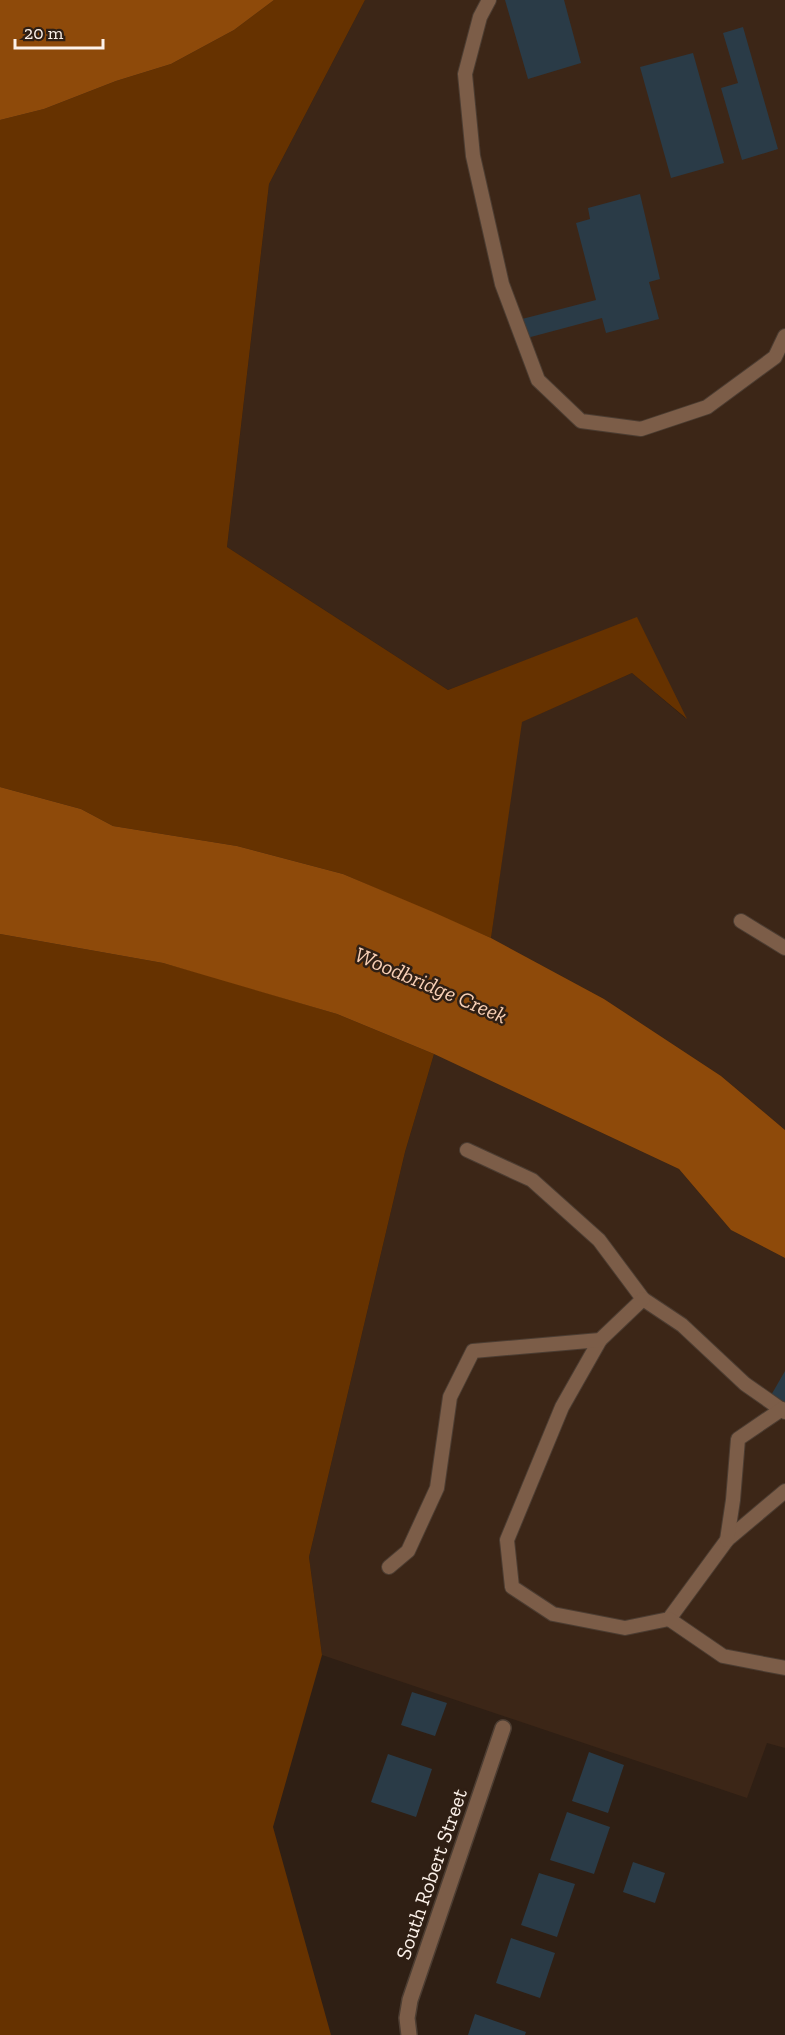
<svg xmlns="http://www.w3.org/2000/svg" width="785" height="2035" viewBox="0 0 785 2035" font-family="'Zilla Slab',serif">
<style>
.built{fill:#3c2617}
.green{fill:#663200}
.water{fill:#8e4a0a}
.building{fill:#2a3b47}
.lines{fill:none;stroke-linecap:round;stroke-linejoin:round}
.lane-casing{stroke:#4c3d32;stroke-width:16}
.street-casing{stroke:#4c3d32;stroke-width:18}
.lane{stroke:#7c5d48;stroke-width:14}
.street{stroke:#7c5d48;stroke-width:15}
.labels{text-anchor:middle;dominant-baseline:central;stroke-width:5;stroke-linejoin:round;paint-order:stroke}
.street-label{font-size:21px;fill:#fdf2ea;stroke:#2f1f14}
.water-label{font-size:22px;font-style:italic;fill:#f7cfb5;stroke:#2f1f14}
</style>
<rect width="100%" height="100%" fill="#2f1f14"/>
<!-- built -->
<g class="built">
<polygon points="365,0 785,0 785,1130 721,1076 604,999 491,938 521,722 632,673 685,718 637,618 448,690 227,547 269,184"/>
<polygon points="434,1054 679,1169 731,1230 785,1258 785,1748 767,1743 747,1798 322,1655 309,1557 405,1152"/>
</g>
<!-- green -->
<g class="green">
<polygon points="274,0 365,0 269,184 227,547 448,690 637,617 687,719 632,673 522,722 491,938 343,874 237,846 113,826 81,809 0,787 0,120 44,109 116,81 171,64 234,30"/>
<polygon points="0,934 163,963 210,976 337,1014 434,1054 405,1152 309,1557 322,1655 273,1827 331,2035 0,2035"/>
</g>
<!-- water -->
<g class="water">
<polygon points="0,0 274,0 234,30 171,64 116,81 44,109 0,120"/>
<polygon points="0,787 81,809 113,826 237,846 343,874 433,912 491,938 604,999 721,1076 785,1130 785,1258 731,1230 679,1169 434,1054 337,1014 163,963 0,934"/>
</g>
<!-- building -->
<g class="building">
<polygon points="505,0 564,0 581,63 528,79"/>
<polygon points="743,27 778,149 742,160 721,88 738,83 723,33"/>
<polygon points="693,53 724,163 671,178 640,67"/>
<polygon points="640,194 660,279 649,282 659,319 606,333 602,318 527,338 522,319 596,300 576,223 590,219 588,208"/>
<polygon points="785,1371 785,1407 770,1397"/>
<polygon points="412,1692 447,1703 435,1736 401,1725"/>
<polygon points="589,1752 624,1765 608,1813 572,1801"/>
<polygon points="388,1754 432,1769 416,1817 371,1802"/>
<polygon points="567,1812 610,1827 594,1874 550,1860"/>
<polygon points="633,1862 665,1873 655,1903 623,1892"/>
<polygon points="539,1873 575,1884 557,1937 521,1925"/>
<polygon points="511,1938 555,1953 540,1998 496,1983"/>
<polygon points="475,2014 526,2032 525,2035 468,2035"/>
</g>
<g class="lines">
<!-- lane casing -->
<g class="lane-casing">
<g id="lane">
<polyline points="489,0 480,17 465,74 473,156 502,284 538,380 581,421 641,429 707,407 775,357 785,336"/>
<polyline points="741,921 785,948"/>
<polyline points="467,1150 532,1180 599,1240 643,1299 682,1325 745,1384 785,1412"/>
<polyline points="600,1340 562,1407 507,1540 512,1587 553,1614 625,1628 669,1619 727,1540 785,1491"/>
<polyline points="727,1540 733,1500 738,1439 782,1409"/>
<polyline points="389,1567 408,1551 437,1488 450,1397 473,1351 600,1340 643,1299"/>
<polyline points="669,1619 723,1656 785,1668"/>
</g>
</g>
<!-- street casing -->
<g class="street-casing">
<polyline id="street" points="409,2035 407,2018 410,2000 503,1728"/>
</g>
<!-- lane -->
<use href="#lane" class="lane"/>
<!-- street -->
<use href="#street" class="street"/>
</g>
<g class="labels">
<!-- street labels -->
<g class="street-label">
<text transform="translate(431 1874) rotate(-71)">South Robert Street</text>
</g>
<!-- water labels -->
<g class="water-label">
<text transform="translate(431 985) rotate(23)">Woodbridge Creek</text>
</g>
</g>
<!-- scale -->
<path d="M15 39v9h88v-9" fill="none" stroke="#fdf2ea" stroke-width="3"/>
<text x="24" y="39" font-size="18" fill="#fdf2ea" stroke="#2f1f14" stroke-width="4.5" paint-order="stroke">20 m</text>
</svg>
